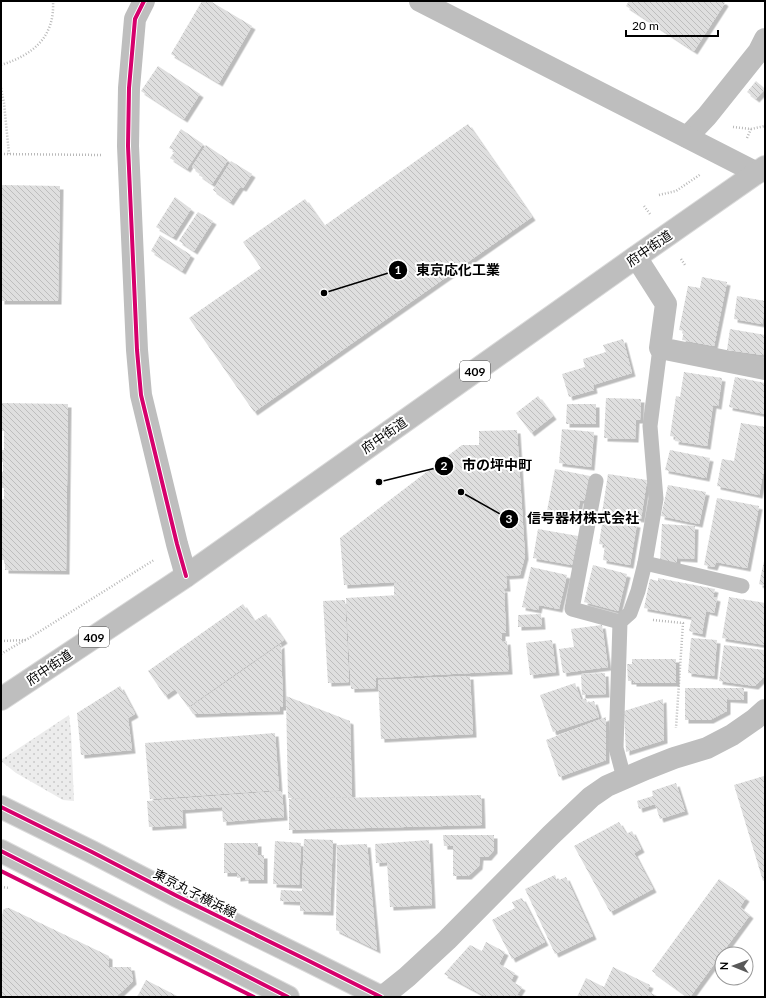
<svg xmlns="http://www.w3.org/2000/svg" width="766" height="998" viewBox="0 0 766 998" font-family="Lato,'Noto Sans JP',sans-serif">
<style>
.garden{fill:url(#garden-dots)}
.building{fill:url(#building-back-hatch);filter:url(#shadow)}
.lines{fill:none;stroke-linecap:round;stroke-linejoin:round}
.primary-casing{stroke:#dbdbdb;stroke-width:24}
.trunk-casing{stroke:#dbdbdb;stroke-width:24}
.path{stroke:#b9b9b9;stroke-width:2.5;stroke-dasharray:1 2;stroke-linecap:butt}
.service{stroke:#bebebe;stroke-width:15}
.minor{stroke:#bebebe;stroke-width:22}
.tertiary{stroke:#bebebe;stroke-width:22}
.primary{stroke:#bebebe;stroke-width:22}
.trunk{stroke:#bebebe;stroke-width:22}
.cycleway-casing{stroke:#fff;stroke-width:6}
.cycleway{stroke:#d6006c;stroke-width:4}
.labels{text-anchor:middle;dominant-baseline:central;stroke-width:4;stroke-linejoin:round;paint-order:stroke}
.shield{fill:#fff;stroke:#4c4c4c;stroke-width:1}
.shield-label{font-size:12px;font-weight:bold;fill:#000}
.street-label{font-size:13px;fill:#000;stroke:#fff}
.leader{fill:none;stroke:#000;stroke-width:1.5}
.callout-dot{fill:#000;stroke:#fff;stroke-width:1.5}
.mark-label{font-size:12px;text-anchor:middle;font-weight:bold;fill:#fff}
.callout-label{font-size:14px;text-anchor:middle;font-weight:bold;fill:#000;stroke:#fff;stroke-width:4;stroke-linejoin:round;paint-order:stroke}
</style>
<defs>
<pattern id="garden-dots" width="8" height="8" patternUnits="userSpaceOnUse"><rect width="8" height="8" fill="#ececec"/><path d="M2 2h.1M6 6h.1" fill="none" stroke="#c9c9c9" stroke-width="1.8" stroke-linecap="round"/></pattern>
<pattern id="building-back-hatch" width="6" height="6" patternUnits="userSpaceOnUse"><rect width="6" height="6" fill="#dfdfdf"/><path d="M-1 5l2 2M0 0l6 6M5-1l2 2" fill="none" stroke="#bebebe"/></pattern>
<filter id="shadow"><feDropShadow dx="3.5" dy="3.5" stdDeviation="0" flood-color="#0004"/></filter>
</defs>
<rect width="100%" height="100%" fill="#fff"/>
<!-- garden -->
<polygon class="garden" points="69,715 71,732 74,801 63,800 16,773 1,761 1,760"/>
<!-- building -->
<g class="building">
<polygon points="202,1 210,1 252,26 219,83 171,54"/>
<polygon points="629,1 723,1 725,3 694,51 626,6"/>
<polygon points="158,66 200,94 184,119 141,91"/>
<polygon points="756,81 765,89 756,99 747,92"/>
<polygon points="468,124 532,217 254,412 189,318 261,268 243,242 305,199 324,226"/>
<polygon points="181,129 203,144 187,169 170,158 175,151 169,148"/>
<polygon points="206,145 228,160 212,184 199,175 200,173 192,167"/>
<polygon points="231,161 252,174 243,188 240,187 230,202 213,190"/>
<polygon points="2,185 60,186 58,301 1,301 1,194 2,194"/>
<polygon points="175,197 191,209 173,237 156,227"/>
<polygon points="198,212 213,221 194,251 179,241"/>
<polygon points="160,235 191,255 182,271 151,251"/>
<polygon points="702,277 727,282 714,346 682,340 684,331 679,330 688,286 700,288"/>
<polygon points="737,296 765,301 765,309 762,324 734,319"/>
<polygon points="730,329 765,335 765,346 763,355 727,350"/>
<polygon points="623,339 632,373 593,385 594,390 569,397 562,374 585,367 583,359 606,352 603,345"/>
<polygon points="684,372 722,378 718,406 713,405 707,446 675,441 676,437 670,436 676,396 680,397"/>
<polygon points="735,377 765,383 765,414 729,407"/>
<polygon points="538,396 553,416 531,433 516,413"/>
<polygon points="606,398 641,399 640,420 636,420 635,439 604,438"/>
<polygon points="1,403 68,404 66,571 5,570 5,560 1,560 1,499 4,499 4,488 1,488 1,472 3,472 3,462 1,462 1,450 4,450 4,431 1,431"/>
<polygon points="567,404 596,404 596,424 566,424"/>
<polygon points="741,423 765,427 765,474 763,474 759,495 717,486 722,459 734,461"/>
<polygon points="562,429 594,432 591,467 559,463"/>
<polygon points="517,430 525,556 520,575 344,585 340,538 462,445 479,445 479,431"/>
<polygon points="670,450 710,458 706,478 665,470"/>
<polygon points="555,469 590,476 585,501 580,500 576,522 546,516"/>
<polygon points="608,474 647,480 641,519 602,513"/>
<polygon points="668,485 706,492 699,524 661,516"/>
<polygon points="717,498 759,506 747,568 716,562 714,567 704,565"/>
<polygon points="603,518 637,524 630,565 603,560 605,545 599,544"/>
<polygon points="662,524 695,526 694,559 677,558 677,563 660,562"/>
<polygon points="538,529 578,536 572,565 533,558"/>
<polygon points="764,561 765,561 765,586 759,584"/>
<polygon points="593,565 627,574 618,611 584,602"/>
<polygon points="531,567 567,575 559,609 539,605 538,610 522,607"/>
<polygon points="506,576 507,588 394,595 394,583"/>
<polygon points="658,578 715,589 713,597 717,598 714,613 706,611 702,634 689,631 692,617 644,608 650,579 658,581"/>
<polygon points="504,589 506,633 502,633 502,642 507,641 509,671 376,678 376,688 351,689 346,598"/>
<polygon points="729,597 765,603 765,645 722,638"/>
<polygon points="345,600 349,682 328,683 323,601"/>
<polygon points="243,604 254,621 266,614 284,640 188,707 175,689 165,696 148,671"/>
<polygon points="541,614 542,626 518,627 518,615"/>
<polygon points="602,625 608,667 563,673 559,649 574,647 571,629"/>
<polygon points="691,638 717,640 714,676 688,673"/>
<polygon points="552,640 556,672 530,675 526,643"/>
<polygon points="281,644 283,707 280,707 280,711 193,714 189,708"/>
<polygon points="724,645 765,650 765,676 755,686 719,681"/>
<polygon points="632,659 676,659 676,683 633,683 633,681 628,681 627,664 632,664"/>
<polygon points="605,673 606,694 582,695 581,674"/>
<polygon points="470,676 473,734 381,739 378,680"/>
<polygon points="575,683 581,700 586,698 587,703 594,701 599,717 553,732 540,695"/>
<polygon points="120,686 135,714 128,718 132,750 81,755 77,713"/>
<polygon points="685,688 744,688 744,700 727,699 727,711 710,720 685,720"/>
<polygon points="286,696 350,721 352,797 288,798"/>
<polygon points="663,699 664,740 626,752 624,711"/>
<polygon points="606,717 606,760 559,777 546,740"/>
<polygon points="275,733 279,790 150,799 145,743"/>
<polygon points="764,776 765,778 765,880 763,881 734,785"/>
<polygon points="676,783 685,811 660,819 655,804 639,809 637,801 653,796 652,791"/>
<polygon points="282,791 284,817 223,822 222,807 182,810 183,825 149,827 147,801"/>
<polygon points="481,795 482,825 289,830 289,799"/>
<polygon points="619,822 626,834 632,831 641,849 634,853 653,889 610,912 574,846"/>
<polygon points="443,835 494,835 494,850 488,857 480,857 479,866 468,876 453,876 453,846 444,846"/>
<polygon points="304,839 333,840 330,912 300,911 300,902 280,901 281,890 302,891"/>
<polygon points="429,840 432,905 390,907 387,862 376,863 375,844"/>
<polygon points="275,841 301,843 299,885 273,884"/>
<polygon points="224,843 258,843 258,855 264,855 264,880 245,880 245,877 237,878 237,873 224,873"/>
<polygon points="367,844 377,950 336,930 337,845"/>
<polygon points="555,875 557,881 566,877 593,936 555,954 525,889"/>
<polygon points="719,879 746,898 740,907 750,915 690,997 688,997 652,971"/>
<polygon points="522,898 545,942 512,959 492,920 515,908 512,902"/>
<polygon points="6,908 9,908 109,956 109,967 131,967 133,981 116,997 1,997 1,917 2,917 3,910"/>
<polygon points="486,942 505,952 499,964 515,973 511,981 522,987 517,995 522,997 487,997 444,974 470,945 482,951"/>
<polygon points="613,967 650,985 647,991 659,997 577,997 586,978 604,987"/>
<polygon points="146,980 179,997 137,997"/>
</g>
<g class="lines">
<!-- primary casing -->
<g class="primary-casing">
<g id="primary">
<polyline points="1,807 92,852 177,896 307,960 381,997"/>
<polyline points="1,851 288,997"/>
</g>
</g>
<!-- trunk casing -->
<g class="trunk-casing">
<polyline id="trunk" points="1,699 186,576 636,257 765,167"/>
</g>
<!-- path -->
<g class="path">
<path d="M1,65C33,55 55,37 53,1"/>
<polyline points="1,88 4,103 9,154"/>
<polyline points="733,127 751,129 765,126"/>
<polyline points="747,138 751,129"/>
<polyline points="1,154 102,155"/>
<polyline points="659,195 676,191 701,174"/>
<polyline points="644,206 650,214"/>
<polyline points="681,259 685,265"/>
<polyline points="653,620 683,623 676,728"/>
<polyline points="1,641 26,640 154,560"/>
<polyline points="1,654 25,640"/>
<polyline points="1,887 10,888"/>
</g>
<!-- service -->
<g class="service">
<polyline points="596,481 572,609 620,622"/>
<polyline points="645,563 742,586"/>
<polyline points="624,778 616,748 620,622 630,613 638,591 645,563 656,499 650,426 660,348"/>
</g>
<!-- minor -->
<g class="minor">
<polyline points="144,1 135,19 129,88 128,146 137,350 141,395 177,544 186,576"/>
<polyline points="687,137 707,116 759,51 765,39"/>
<polyline points="636,257 666,304 660,348 765,369"/>
<polyline points="382,997 407,977 447,940 551,835 591,797 607,786 646,769 674,758 707,748 732,735 755,719 765,710"/>
</g>
<!-- tertiary -->
<polyline class="tertiary" points="420,1 757,173"/>
<!-- primary -->
<use href="#primary" class="primary"/>
<!-- trunk -->
<use href="#trunk" class="trunk"/>
<!-- cycleway casing -->
<g class="cycleway-casing">
<g id="cycleway">
<polyline points="144,1 135,19 129,88 128,146 137,350 141,395 177,544 186,576"/>
<polyline points="1,807 92,852 177,896 307,960 381,997"/>
<polyline points="1,851 288,997"/>
<polyline points="1,871 254,997"/>
</g>
</g>
<!-- cycleway -->
<use href="#cycleway" class="cycleway"/>
</g>
<g class="labels">
<!-- shield labels -->
<g class="shield">
<rect x="460" y="361" width="30" height="20" rx="3"/>
<rect x="79" y="627" width="30" height="20" rx="3"/>
</g>
<g class="shield-label">
<text x="475" y="371">409</text>
<text x="94" y="637">409</text>
</g>
<!-- street labels -->
<g class="street-label">
<text transform="translate(649 248) rotate(-35)">府中街道</text>
<text transform="translate(384 435) rotate(-35)">府中街道</text>
<text transform="translate(49 667) rotate(-34)">府中街道</text>
<text transform="translate(195 893) rotate(27)">東京丸子横浜線</text>
</g>
</g>
<!-- callouts -->
<path class="leader" d="M324 293L398 270M379 482L444 466M461 492L509 519"/>
<g class="callout-dot">
<circle cx="324" cy="293" r="4"/>
<circle cx="379" cy="482" r="4"/>
<circle cx="461" cy="492" r="4"/>
<circle cx="398" cy="270" r="10"/>
<circle cx="444" cy="466" r="10"/>
<circle cx="509" cy="519" r="10"/>
</g>
<g class="mark-label">
<text x="398" y="274">1</text>
<text x="444" y="470">2</text>
<text x="509" y="523">3</text>
</g>
<g class="callout-label">
<text x="458" y="275">東京応化工業</text>
<text x="497" y="470">市の坪中町</text>
<text x="583" y="523">信号器材株式会社</text>
</g>
<!-- border -->
<rect width="766" height="998" fill="none" stroke="#000000" stroke-width="4"/>
<!-- north arrow -->
<g transform="translate(734 966) rotate(271)"><circle r="19" fill="#ffffff" stroke="#999999"/>
<path d="M0-3L7 15L0 10L-7 15Z" fill="#595959"/>
<text y="-6" font-size="11" font-weight="bold" text-anchor="middle" fill="#000000">N</text>
</g>
<!-- scale -->
<path d="M626 30v6h92v-6" fill="none" stroke="#000000" stroke-width="2"/>
<text x="632" y="30" font-size="12" fill="#000000" stroke="#ffffff" stroke-width="3" paint-order="stroke">20 m</text>
</svg>
